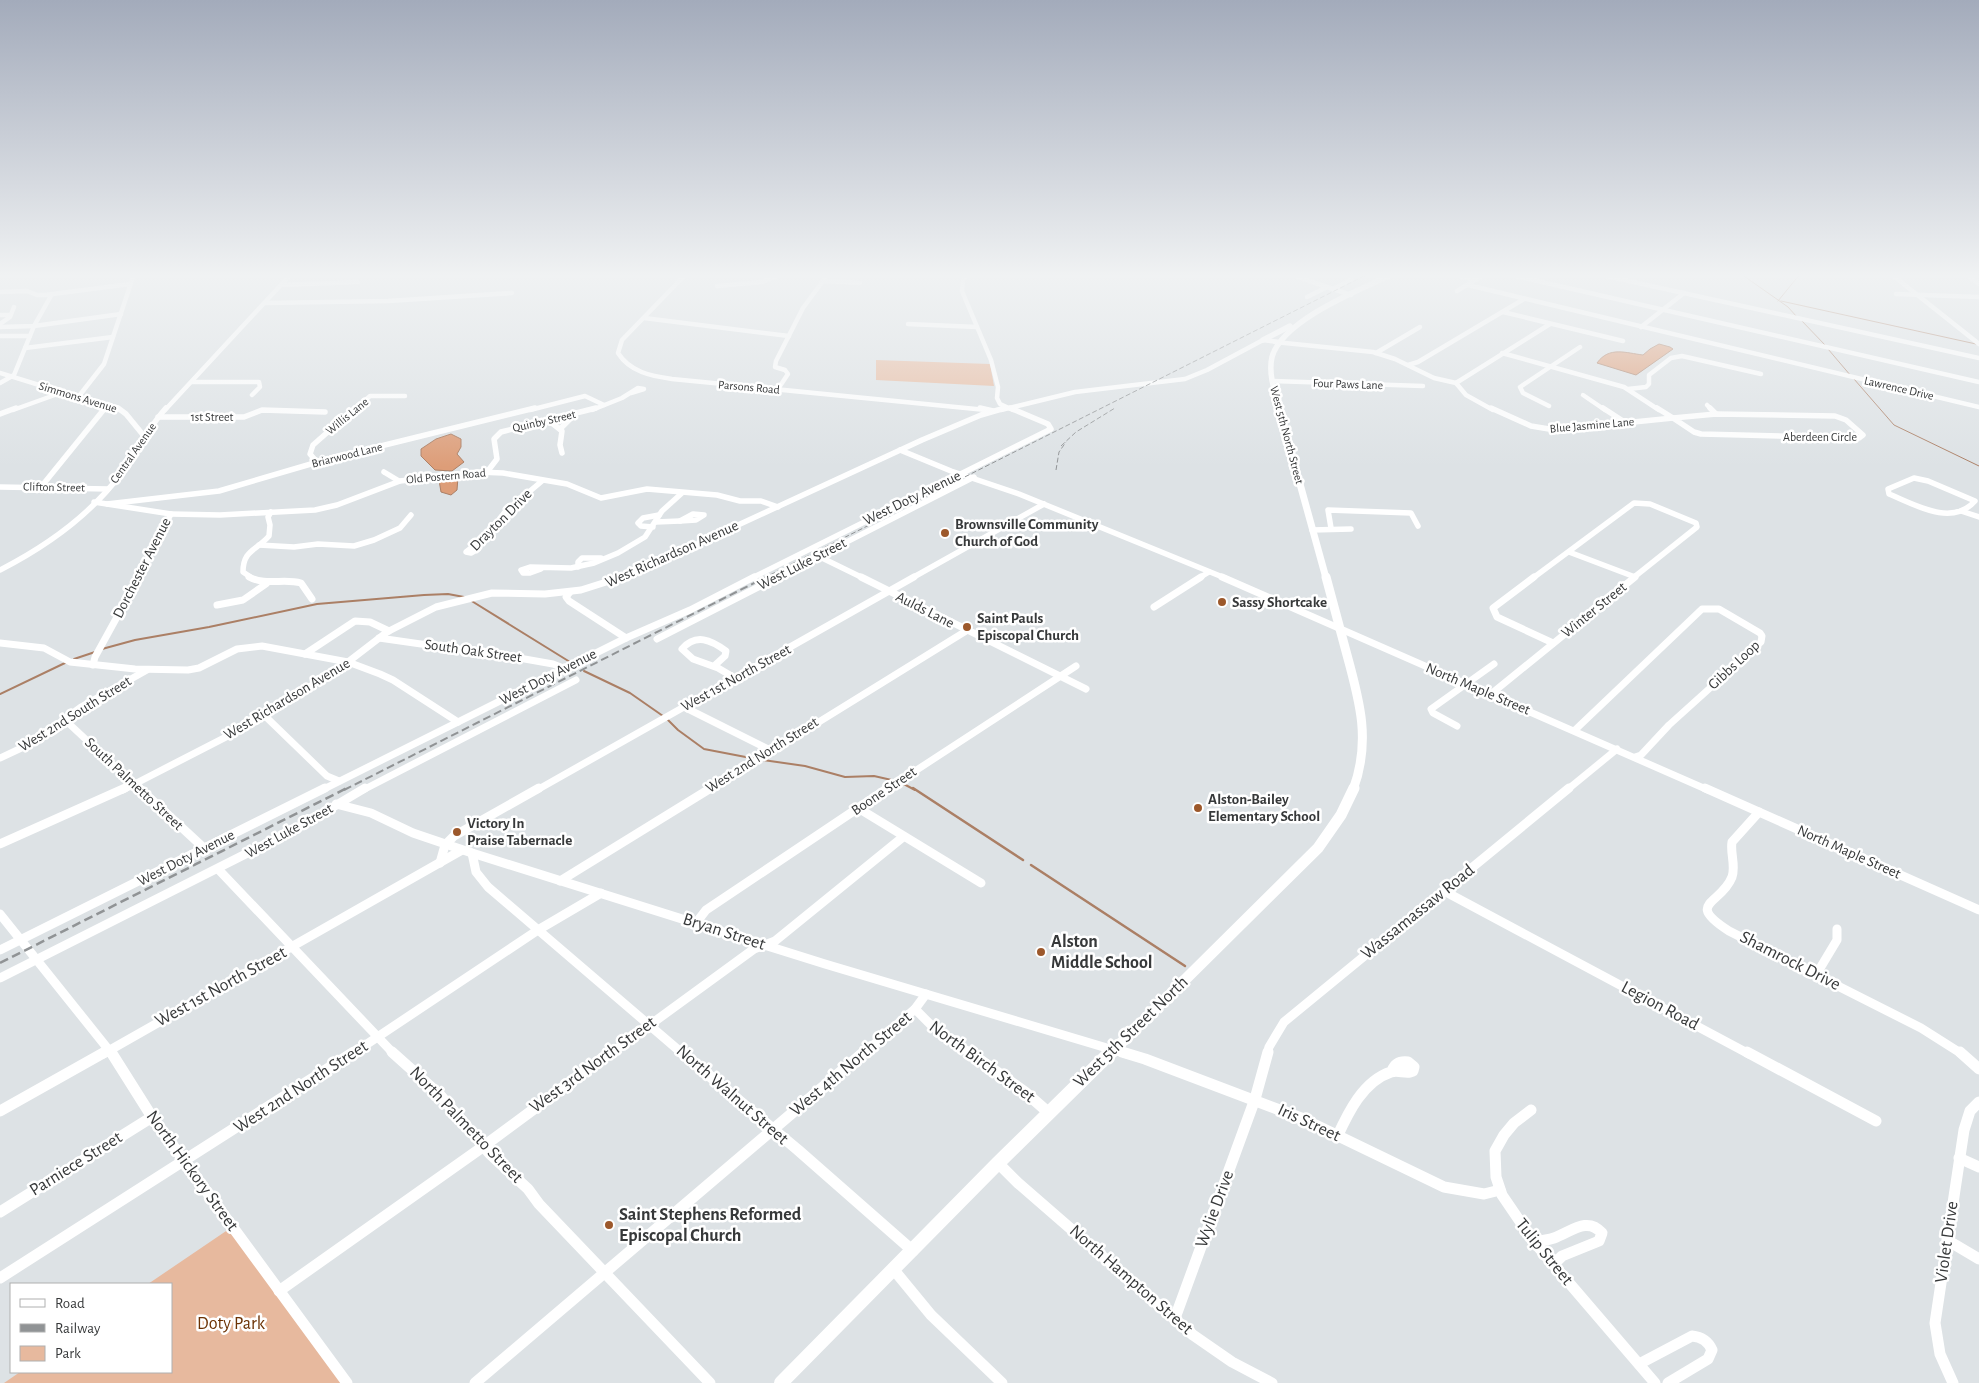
<svg xmlns="http://www.w3.org/2000/svg" width="1979" height="1383" viewBox="0 0 1979 1383" font-family="'Alegreya Sans',sans-serif">
<style>
.green{fill:#e7b99e}
.water{fill:#dd9d78;stroke:#ab7f65}
.lines{fill:none;stroke-linecap:round;stroke-linejoin:round}
.stream-far2{stroke:#ab7f65;stroke-width:1}
.stream-far1{stroke:#ab7f65;stroke-width:2}
.stream{stroke:#ab7f65;stroke-width:2.5}
.minor-far4{stroke:#fff;stroke-width:4.5}
.minor-far3{stroke:#fff;stroke-width:5.5}
.minor-far2{stroke:#fff;stroke-width:7}
.minor-far1{stroke:#fff;stroke-width:9}
.minor{stroke:#fff;stroke-width:11}
.major-far4{stroke:#fff;stroke-width:5.5}
.major-far3{stroke:#fff;stroke-width:7}
.major-far2{stroke:#fff;stroke-width:9}
.major-far1{stroke:#fff;stroke-width:11}
.major{stroke:#fff;stroke-width:14}
.rail-far2{stroke:#909395;stroke-width:1;stroke-dasharray:5 2.5;stroke-linecap:butt}
.rail-far1{stroke:#909395;stroke-width:2;stroke-dasharray:8 4;stroke-linecap:butt}
.rail{stroke:#909395;stroke-width:2.5;stroke-dasharray:9 4.5;stroke-linecap:butt}
.poi-dot{fill:#9c582b;stroke:#fff;stroke-width:2}
.labels{text-anchor:middle;dominant-baseline:central;stroke-width:5;stroke-linejoin:round;paint-order:stroke}
.far-street-label{font-size:12px;fill:#37393a;stroke:#fff}
.street-label{font-size:15px;fill:#37393a;stroke:#fff}
.poi-label{font-size:15px;font-weight:bold;fill:#37393a;stroke:#fff;text-anchor:start}
.near-street-label{font-size:18px;fill:#37393a;stroke:#fff}
.near-poi-label{font-size:18px;font-weight:bold;fill:#37393a;stroke:#fff;text-anchor:start}
.near-park-label{font-size:18px;fill:#6b3103;stroke:#fff}
</style>
<rect width="100%" height="100%" fill="#dde2e5"/>
<!-- green -->
<g class="green">
<polygon points="876,360 990,364 994,386 876,380"/>
<polygon points="232,1227 347,1383 4,1383 20,1372 171,1372 171,1284 148,1284"/>
</g>
<!-- water -->
<g class="water">
<path d="M1659,344L1670,347L1673,349L1636,375L1597,363C1609,346 1626,353 1643,355L1650,349Z"/>
<polygon points="451,434 461,439 461,447 457,454 464,462 452,471 435,470 421,456 421,449 436,439"/>
<polygon points="458,477 457,490 451,495 441,492 439,480 441,478"/>
</g>
<g class="lines">
<!-- stream-far2 -->
<g class="stream-far2">
<polyline points="1741,274 1788,307 1797,317"/>
<polyline points="1778,301 1800,274"/>
<polyline points="1781,301 1976,344"/>
<polyline points="1801,320 1825,345"/>
<polyline points="1828,349 1851,376"/>
<polyline points="1854,379 1894,425 1979,466"/>
</g>
<!-- stream-far1 -->
<g class="stream-far1">
<polyline points="470,600 570,662"/>
<polyline points="102,649 135,640 209,627 317,604 424,595 448,594 464,597"/>
<polyline points="74,659 95,652"/>
<polyline points="584,671 630,693 663,716"/>
<polyline points="0,694 67,662"/>
<polyline points="667,719 678,730 704,749 756,759"/>
<polyline points="763,760 805,766 845,777 874,776 896,781"/>
<polyline points="900,782 915,790"/>
</g>
<!-- stream -->
<g class="stream">
<polyline points="913,788 1023,860"/>
<polyline points="1031,865 1185,966"/>
</g>
<!-- minor-far4 -->
<g class="minor-far4">
<path d="M686,274L622,340L618,353C630,372 651,376 672,379L986,410"/>
<polyline points="969,274 963,280 962,291 991,360 998,387 997,398 1000,404 1013,410"/>
<polyline points="1289,274 1351,295"/>
<polyline points="1451,274 1476,280"/>
<polyline points="1507,274 1979,382"/>
<polyline points="1597,274 1979,358"/>
<polyline points="1891,274 1979,344"/>
<polyline points="1965,274 1979,284"/>
<polyline points="823,281 860,283"/>
<polyline points="281,285 358,282"/>
<polyline points="1468,285 1979,407"/>
<polyline points="717,286 762,282 783,274"/>
<polyline points="1333,289 1351,280 1352,274"/>
<polyline points="1457,291 1485,274"/>
<polyline points="0,292 27,291 37,295 45,295 130,284"/>
<polyline points="1896,294 1979,297"/>
<polyline points="1307,297 1327,287"/>
<polyline points="265,303 388,301 512,293"/>
<polyline points="1503,312 1623,341"/>
<polyline points="0,315 10,315"/>
<polyline points="644,318 789,336"/>
<polyline points="0,324 10,317 14,307"/>
<polyline points="908,324 977,327"/>
<polyline points="0,327 34,326 121,314"/>
<polyline points="1641,327 1684,293"/>
<polyline points="0,336 30,336"/>
<polyline points="1275,342 1373,352 1395,359 1434,378 1456,383"/>
<polyline points="25,348 113,337"/>
<polyline points="1376,353 1420,327"/>
<polyline points="1502,353 1624,387 1659,410"/>
<polyline points="1408,365 1418,362 1524,299"/>
<polyline points="0,373 120,410"/>
<polyline points="1273,381 1423,386"/>
<polyline points="192,382 259,382 260,387 252,395"/>
<polyline points="0,383 14,375 34,326 52,294"/>
<polyline points="1456,383 1466,395 1493,410"/>
<polyline points="1456,383 1550,324"/>
<polyline points="778,389 788,374 785,370 775,367 776,361 803,308 828,274"/>
<polyline points="1628,389 1646,387 1649,384 1649,375 1671,358 1682,356 1761,374"/>
<polyline points="1583,395 1605,410"/>
<polyline points="79,396 104,364 134,274"/>
<polyline points="1707,405 1712,410"/>
<polyline points="1549,406 1523,393 1520,387 1580,347"/>
<polyline points="13,410 63,392"/>
<polyline points="104,410 108,405"/>
<polyline points="165,410 291,274"/>
<polyline points="354,410 370,396 405,396"/>
<polyline points="530,410 585,396 604,405"/>
<polyline points="592,410 622,398 638,388 644,389 631,393"/>
<polyline points="1001,410 1075,392 1185,379 1207,370 1263,340 1279,342"/>
</g>
<!-- minor-far3 -->
<g class="minor-far3">
<polyline points="118,408 126,414 144,436"/>
<polyline points="980,408 993,411"/>
<polyline points="1491,408 1531,426 1555,430 1673,418"/>
<polyline points="1603,408 1626,423"/>
<polyline points="1657,408 1673,418"/>
<polyline points="1710,408 1716,414"/>
<polyline points="0,414 16,408"/>
<polygon points="1716,414 1835,416 1846,420 1863,435 1859,438 1701,434 1694,432 1673,418"/>
<polyline points="158,417 244,417 262,410 325,412"/>
<polyline points="548,420 562,431 560,445 562,453"/>
<polyline points="560,429 574,415"/>
<polyline points="900,450 951,471 1019,494 1225,578"/>
<polyline points="317,462 310,454 313,445 355,408"/>
<polyline points="384,472 399,481"/>
<polyline points="487,472 497,459 494,439 501,432 596,408"/>
<path d="M1914,478L1928,481L1975,501C1952,527 1915,505 1889,494L1888,489Z"/>
<polyline points="0,487 108,489"/>
<polyline points="41,487 105,408"/>
<polyline points="94,502 171,514 138,578"/>
<polyline points="107,504 219,491 328,459 535,408"/>
<polyline points="1961,511 1979,517"/>
<polyline points="171,514 220,515 315,510 337,505 400,481 478,472 503,473 567,484 601,498 647,489 717,495 740,501 761,501 778,507"/>
<polygon points="693,514 704,515 696,520 680,521"/>
<polyline points="656,522 680,521"/>
<polyline points="653,527 641,526 638,523 643,518 659,515"/>
<polyline points="1331,528 1328,510 1411,513 1418,526"/>
<polyline points="1312,530 1351,529"/>
<polyline points="259,545 294,547 318,544 354,546 374,540 400,528 411,515"/>
<polyline points="478,549 471,553 466,552 488,535 505,512 542,481"/>
<polyline points="1569,552 1635,577"/>
<polyline points="818,556 863,578"/>
<polyline points="578,567 578,562 582,558 601,558"/>
<polyline points="541,569 530,573 523,573 521,570 530,567 571,568 594,563 618,553 645,537 662,511 682,493"/>
<path d="M0,570C45,547 89,516 120,475C136,453 148,428 166,408"/>
<path d="M252,578L243,572C243,550 256,551 269,536L270,525L268,517L271,512"/>
<polyline points="618,578 645,568 922,440 981,415 1005,408"/>
<polyline points="752,578 1051,429 1048,424 1010,408"/>
<polyline points="776,578 974,477"/>
<polyline points="912,578 1044,504"/>
<polyline points="1199,578 1209,572"/>
<polyline points="1533,578 1634,503 1650,504 1696,523 1697,527 1633,578"/>
</g>
<!-- minor-far2 -->
<g class="minor-far2">
<path d="M249,577C266,586 284,578 301,583L312,599"/>
<polyline points="861,577 1086,689"/>
<polyline points="1222,577 1708,790"/>
<polyline points="1534,577 1493,608 1497,617 1553,643"/>
<polyline points="570,592 566,597 569,601 626,638"/>
<polyline points="217,605 243,600 266,584"/>
<polyline points="1154,607 1201,577"/>
<polyline points="379,638 519,658 553,664 566,669"/>
<polyline points="657,639 778,577"/>
<polyline points="0,643 44,648 70,662 135,669 188,670 199,668 237,649 262,646 348,662 380,674 393,680 458,722"/>
<polyline points="305,654 355,621 370,622 389,631"/>
<polyline points="93,665 95,657 139,577"/>
<path d="M714,666L725,656L726,651C711,640 696,633 682,649L693,659L718,668L735,678"/>
<polyline points="1491,694 1635,577"/>
<polyline points="684,707 770,750"/>
<polyline points="265,716 327,776 339,781"/>
<polyline points="64,719 140,790"/>
<polyline points="1457,726 1433,713 1431,709 1494,664"/>
<polyline points="1575,730 1702,609 1719,609 1760,633 1762,636 1761,642 1669,725 1641,755 1635,757"/>
<polyline points="0,758 32,743 81,707 147,670"/>
<polyline points="123,790 255,722 348,662 387,632 436,607 492,593 545,594 581,590 622,577"/>
<polyline points="322,790 626,638 690,610 754,577"/>
<polyline points="363,790 576,680"/>
<polyline points="537,790 914,577"/>
<polyline points="709,790 966,631"/>
<polyline points="886,790 1076,666"/>
<polyline points="1567,790 1617,749"/>
</g>
<!-- minor-far1 -->
<g class="minor-far1">
<polyline points="139,788 205,849"/>
<polyline points="1705,788 1979,910"/>
<polyline points="336,804 371,813 413,833 472,853 825,964 1127,1054"/>
<polyline points="858,808 981,883"/>
<path d="M1759,812L1732,842C1730,853 1736,866 1732,877C1721,905 1684,902 1729,931L1921,1028L1962,1054"/>
<polyline points="0,844 125,788"/>
<polyline points="472,853 476,872 488,887 683,1054"/>
<polyline points="440,863 445,845 454,836 539,788"/>
<polyline points="218,869 394,1054"/>
<polyline points="560,881 711,788"/>
<polyline points="1444,891 1749,1054"/>
<polyline points="0,914 112,1054"/>
<polyline points="696,923 706,910 888,788"/>
<polyline points="0,950 325,788"/>
<polyline points="1816,975 1837,940 1837,929"/>
<polyline points="0,978 303,825 365,788"/>
<polyline points="915,1009 931,1025 971,1054"/>
<polyline points="103,1054 462,850"/>
<polyline points="352,1054 538,930 601,893"/>
<polyline points="610,1054 754,949 775,941 903,837"/>
<polyline points="863,1054 915,1009 926,994"/>
<polyline points="1267,1054 1269,1047 1284,1022 1569,788"/>
</g>
<!-- minor -->
<g class="minor">
<polyline points="111,1052 152,1117 347,1383"/>
<polyline points="392,1052 440,1095 490,1154 528,1189 539,1204 710,1383"/>
<polyline points="681,1052 798,1150 913,1251"/>
<polyline points="969,1052 1025,1092 1049,1113"/>
<polyline points="1122,1052 1145,1059 1301,1118 1444,1187 1484,1194 1500,1190"/>
<polyline points="1747,1052 1876,1121"/>
<polyline points="1960,1052 1979,1069"/>
<polyline points="1531,1110 1514,1123 1504,1135 1495,1151 1496,1177 1502,1195 1534,1242 1655,1383"/>
<polyline points="0,1111 105,1052"/>
<path d="M1337,1137C1348,1113 1363,1081 1391,1072C1397,1070 1404,1073 1410,1072L1413,1071L1414,1067L1408,1062C1400,1061 1395,1063 1392,1071"/>
<polyline points="1959,1158 1979,1167"/>
<polyline points="998,1163 1018,1183 1193,1335 1232,1362 1272,1383"/>
<polyline points="0,1212 152,1117"/>
<polyline points="1947,1240 1979,1259"/>
<path d="M1534,1242C1541,1241 1548,1240 1554,1238C1571,1232 1587,1216 1602,1233L1599,1241L1562,1256L1554,1264"/>
<polyline points="894,1270 931,1315 1002,1383"/>
<polyline points="0,1278 354,1052"/>
<polyline points="279,1291 484,1146 611,1052"/>
<polyline points="1175,1318 1255,1099 1268,1052"/>
<path d="M1639,1364L1692,1336C1702,1337 1708,1341 1712,1350L1708,1359L1668,1383"/>
<polyline points="475,1383 864,1052"/>
<polyline points="1953,1383 1940,1354 1935,1323 1964,1130 1970,1111 1979,1102"/>
</g>
<!-- major-far4 -->
<g class="major-far4">
<polyline points="1263,340 1290,326"/>
<path d="M1280,410C1275,393 1268,374 1272,357C1282,320 1361,289 1393,274"/>
</g>
<!-- major-far3 -->
<polyline class="major-far3" points="1279,408 1326,578"/>
<!-- major-far2 -->
<path class="major-far2" d="M1326,577C1333,603 1340,629 1347,655C1360,702 1371,742 1353,790"/>
<!-- major-far1 -->
<polyline class="major-far1" points="1110,1054 1318,848 1341,815 1354,788"/>
<!-- major -->
<polyline class="major" points="781,1383 998,1163 1111,1052"/>
<!-- rail-far2 -->
<g class="rail-far2">
<polyline points="1061,446 1076,432 1115,408"/>
<polyline points="1056,470 1059,452 1066,442"/>
<polyline points="764,578 1368,274"/>
</g>
<!-- rail-far1 -->
<polyline class="rail-far1" points="344,790 766,577"/>
<!-- rail -->
<polyline class="rail" points="0,963 347,788"/>
</g>
<!-- sky -->
<linearGradient id="sky" x2="0" y2="1"><stop stop-color="#a3abbb"/><stop offset="0.59" stop-color="#f0f2f3"/><stop offset="1" stop-color="#f0f2f3" stop-opacity="0"/></linearGradient>
<rect width="1979" height="467" fill="url(#sky)"/>
<!-- markers -->
<g class="poi-dot">
<circle cx="945" cy="533" r="5"/>
<circle cx="1222" cy="602" r="5"/>
<circle cx="967" cy="627" r="5"/>
<circle cx="1198" cy="808" r="5"/>
<circle cx="457" cy="832" r="5"/>
<circle cx="1041" cy="952" r="5"/>
<circle cx="609" cy="1225" r="5"/>
</g>
<g class="labels">
<!-- far-street labels -->
<g class="far-street-label">
<text transform="translate(1348 384) rotate(2)">Four Paws Lane</text>
<text transform="translate(749 387) rotate(5)">Parsons Road</text>
<text transform="translate(1899 388) rotate(13)">Lawrence Drive</text>
<text transform="translate(78 397) rotate(17)">Simmons Avenue</text>
<text transform="translate(347 416) rotate(-39)">Willis Lane</text>
<text x="212" y="417">1st Street</text>
<text transform="translate(544 421) rotate(-13)">Quinby Street</text>
<text transform="translate(1592 425) rotate(-5)">Blue Jasmine Lane</text>
<text transform="translate(1287 435) rotate(75)">West 5th North Street</text>
<text x="1820" y="437">Aberdeen Circle</text>
<text transform="translate(133 453) rotate(-55)">Central Avenue</text>
<text transform="translate(347 455) rotate(-14)">Briarwood Lane</text>
<text transform="translate(446 476) rotate(-5)">Old Postern Road</text>
<text transform="translate(54 487) rotate(1)">Clifton Street</text>
</g>
<!-- street labels -->
<g class="street-label">
<text transform="translate(912 498) rotate(-26)">West Doty Avenue</text>
<text transform="translate(501 520) rotate(-45)">Drayton Drive</text>
<text transform="translate(672 554) rotate(-24)">West Richardson Avenue</text>
<text transform="translate(802 564) rotate(-27)">West Luke Street</text>
<text transform="translate(142 568) rotate(-63)">Dorchester Avenue</text>
<text transform="translate(925 610) rotate(27)">Aulds Lane</text>
<text transform="translate(1594 610) rotate(-39)">Winter Street</text>
<text transform="translate(473 651) rotate(8)">South Oak Street</text>
<text transform="translate(1734 665) rotate(-43)">Gibbs Loop</text>
<text transform="translate(548 677) rotate(-27)">West Doty Avenue</text>
<text transform="translate(736 678) rotate(-29)">West 1st North Street</text>
<text transform="translate(1478 689) rotate(23)">North Maple Street</text>
<text transform="translate(287 699) rotate(-31)">West Richardson Avenue</text>
<text transform="translate(75 714) rotate(-32)">West 2nd South Street</text>
<text transform="translate(762 755) rotate(-32)">West 2nd North Street</text>
<text transform="translate(134 784) rotate(43)">South Palmetto Street</text>
<text transform="translate(884 791) rotate(-34)">Boone Street</text>
<text transform="translate(289 831) rotate(-29)">West Luke Street</text>
<text transform="translate(1849 852) rotate(24)">North Maple Street</text>
<text transform="translate(186 858) rotate(-27)">West Doty Avenue</text>
</g>
<!-- poi labels -->
<g class="poi-label">
<text x="955" y="524">Brownsville Community<tspan x="955" dy="17">Church of God</tspan></text>
<text x="1232" y="602">Sassy Shortcake</text>
<text x="977" y="618">Saint Pauls<tspan x="977" dy="17">Episcopal Church</tspan></text>
<text x="1208" y="799">Alston-Bailey<tspan x="1208" dy="17">Elementary School</tspan></text>
<text x="467" y="823">Victory In<tspan x="467" dy="17">Praise Tabernacle</tspan></text>
</g>
<!-- near-street labels -->
<g class="near-street-label">
<text transform="translate(1418 912) rotate(-39)">Wassamassaw Road</text>
<text transform="translate(724 932) rotate(18)">Bryan Street</text>
<text transform="translate(1790 961) rotate(27)">Shamrock Drive</text>
<text transform="translate(221 987) rotate(-29)">West 1st North Street</text>
<text transform="translate(1660 1006) rotate(28)">Legion Road</text>
<text transform="translate(1131 1032) rotate(-44)">West 5th Street North</text>
<text transform="translate(982 1062) rotate(36)">North Birch Street</text>
<text transform="translate(851 1064) rotate(-40)">West 4th North Street</text>
<text transform="translate(593 1065) rotate(-36)">West 3rd North Street</text>
<text transform="translate(301 1087) rotate(-33)">West 2nd North Street</text>
<text transform="translate(732 1095) rotate(41)">North Walnut Street</text>
<text transform="translate(1309 1123) rotate(25)">Iris Street</text>
<text transform="translate(466 1125) rotate(46)">North Palmetto Street</text>
<text transform="translate(76 1164) rotate(-32)">Parniece Street</text>
<text transform="translate(192 1171) rotate(54)">North Hickory Street</text>
<text transform="translate(1215 1209) rotate(-70)">Wylie Drive</text>
<text transform="translate(1947 1242) rotate(-82)">Violet Drive</text>
<text transform="translate(1544 1252) rotate(51)">Tulip Street</text>
<text transform="translate(1131 1280) rotate(41)">North Hampton Street</text>
</g>
<!-- near-poi labels -->
<g class="near-poi-label">
<text x="1051" y="942">Alston<tspan x="1051" dy="21">Middle School</tspan></text>
<text x="619" y="1215">Saint Stephens Reformed<tspan x="619" dy="21">Episcopal Church</tspan></text>
</g>
<!-- near-park labels -->
<g class="near-park-label">
<text x="231" y="1324">Doty Park</text>
</g>
</g>
<!-- legend -->
<rect x="10" y="1283" width="162" height="90" fill="#ffffff" stroke="#afb0b0"/>
<rect x="20" y="1299" width="25" height="8" fill="#ffffff" stroke="#afb0b0"/>
<text x="55" y="1308" font-size="15" fill="#37393a">Road</text>
<rect x="20" y="1324" width="25" height="8" fill="#909395" stroke="#afb0b0"/>
<text x="55" y="1333" font-size="15" fill="#37393a">Railway</text>
<rect x="20" y="1346" width="25" height="15" fill="#e7b99e" stroke="#afb0b0"/>
<text x="55" y="1358" font-size="15" fill="#37393a">Park</text>
</svg>
